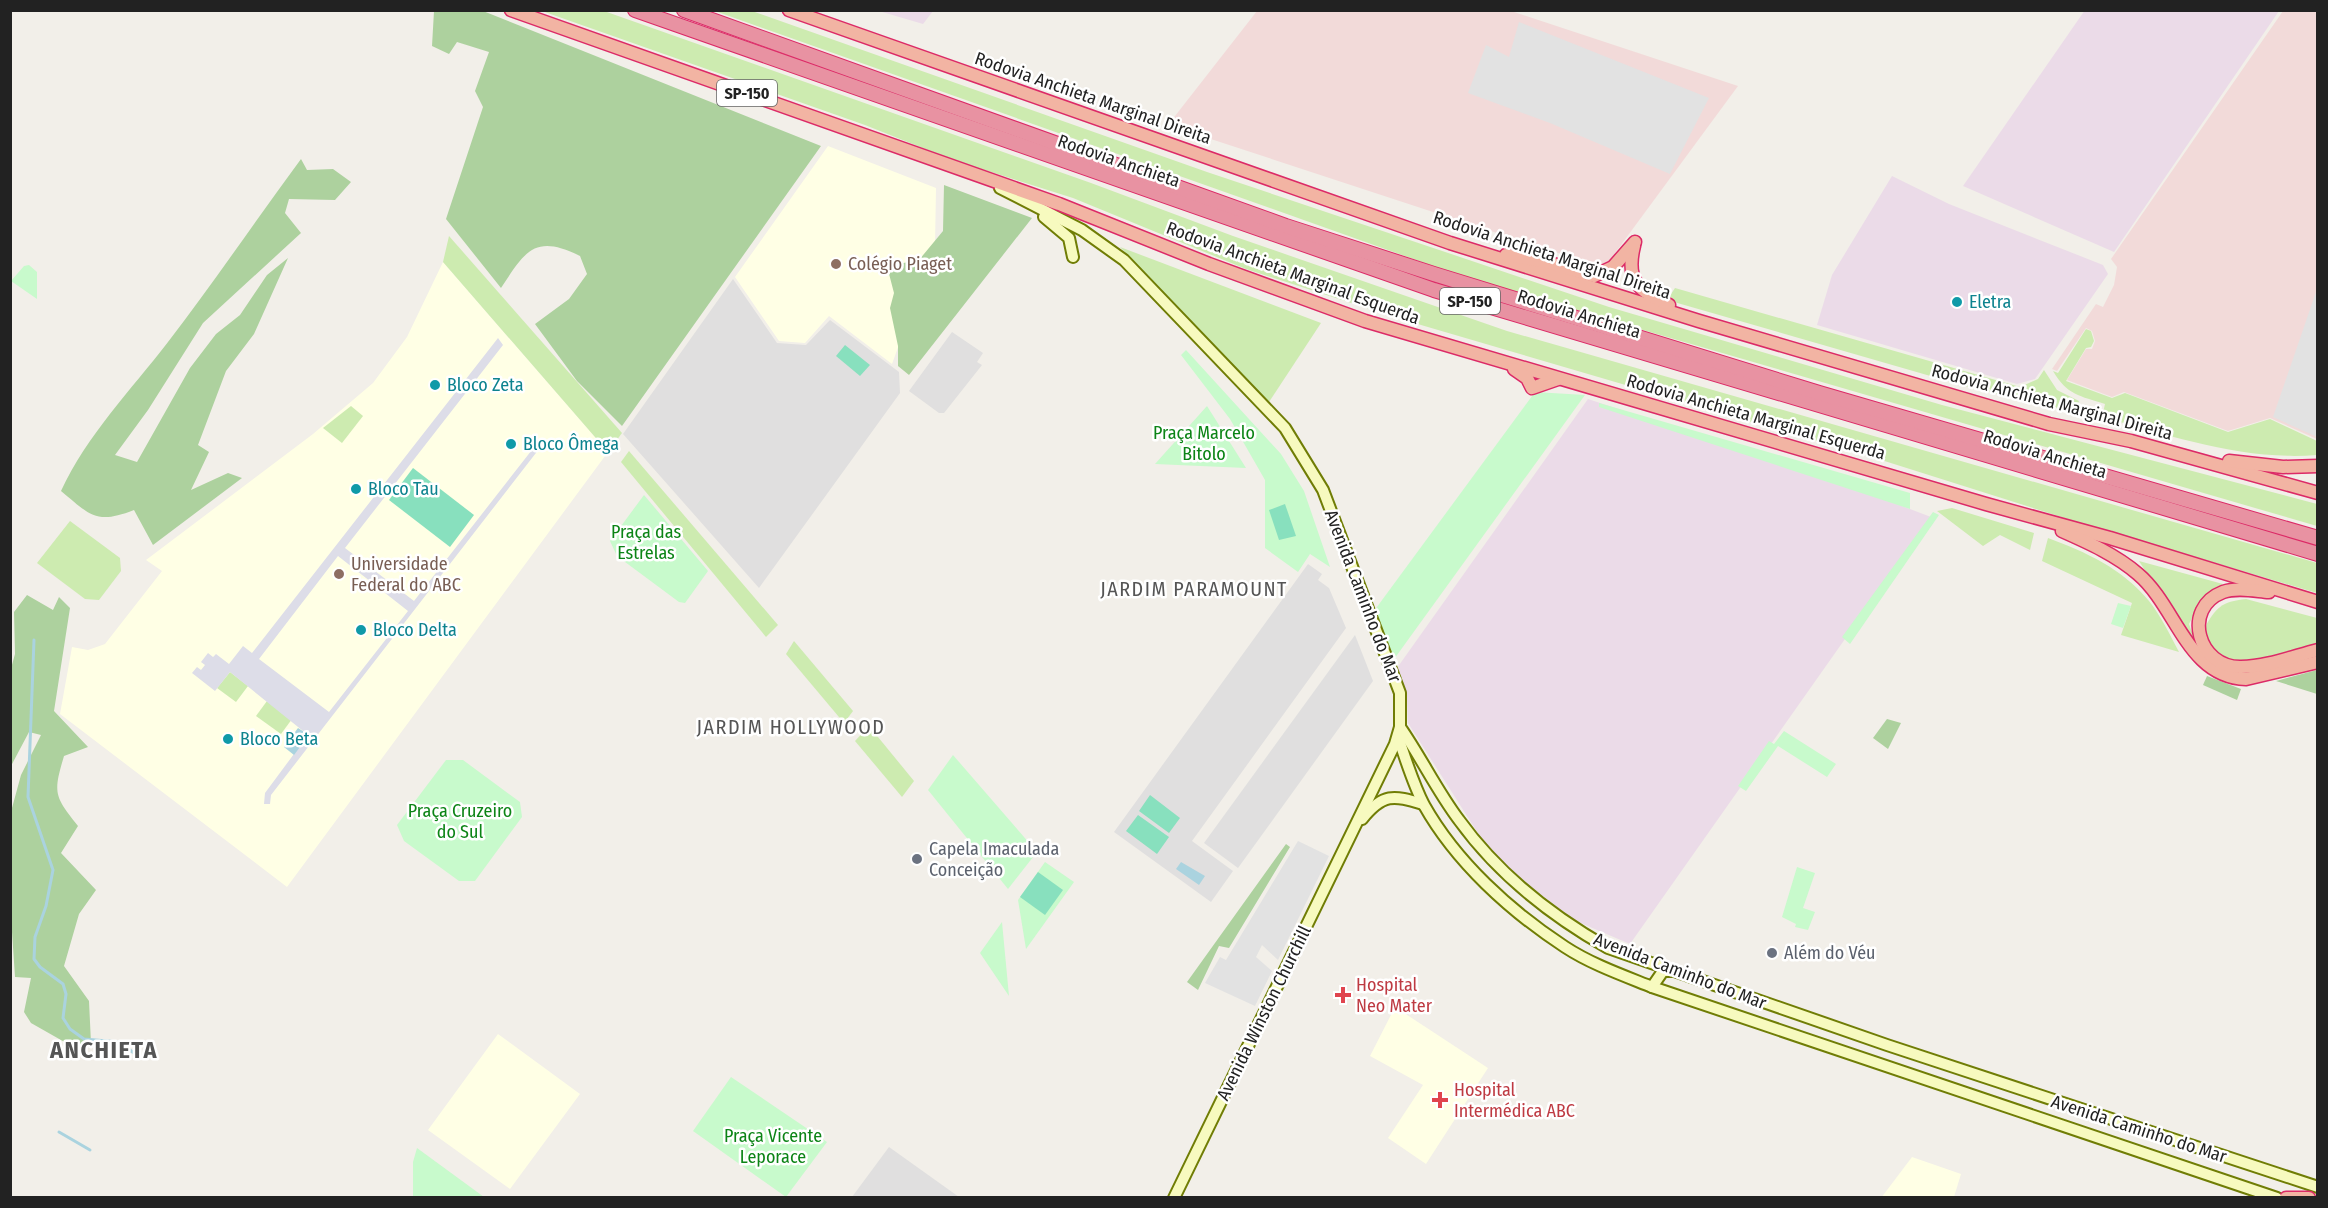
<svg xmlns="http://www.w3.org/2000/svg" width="2328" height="1208" viewBox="0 0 2328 1208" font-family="'Fira Sans Condensed',sans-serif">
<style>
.residential{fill:#e0dfdf}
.commercial{fill:#f2dad9}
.industrial{fill:#ebdbe8}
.education{fill:#ffffe5}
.grass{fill:#cdebb0}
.forest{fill:#add19e}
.park{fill:#c8facc}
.pitch{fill:#88e0be}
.parking{fill:#e2e2e2}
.plaza{fill:#dddde8;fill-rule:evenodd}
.water{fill:#aad3df}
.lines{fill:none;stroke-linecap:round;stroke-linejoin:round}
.stream{stroke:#aad3df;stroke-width:3}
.secondary-casing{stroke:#707d05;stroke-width:14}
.trunk-casing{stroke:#dc2a67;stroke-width:15}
.motorway-casing{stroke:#dc2a67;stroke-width:16}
.secondary{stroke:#f7fabf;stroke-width:10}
.trunk{stroke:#f2b4a3;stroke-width:12}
.motorway{stroke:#e892a2;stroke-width:14}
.education-dot{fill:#8d6e63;stroke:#fff;stroke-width:2}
.culture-dot{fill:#0f9aa8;stroke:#fff;stroke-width:2}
.worship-dot{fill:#6b7280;stroke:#fff;stroke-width:2}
.health-dot{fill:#e0444e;stroke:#fff;stroke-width:2}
.labels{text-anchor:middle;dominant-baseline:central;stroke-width:5;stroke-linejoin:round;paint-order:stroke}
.shield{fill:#fff;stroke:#646464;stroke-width:1.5}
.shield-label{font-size:16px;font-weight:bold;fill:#222}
.street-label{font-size:18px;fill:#222;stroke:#fff}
.education-label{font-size:18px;fill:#785e54;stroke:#fff;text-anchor:start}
.culture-label{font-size:18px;fill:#0d838f;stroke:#fff;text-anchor:start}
.park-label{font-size:18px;fill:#0c8416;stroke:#fff}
.worship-label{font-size:18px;fill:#5b616d;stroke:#fff;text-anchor:start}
.health-label{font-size:18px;fill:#be3a42;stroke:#fff;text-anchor:start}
.neighbourhood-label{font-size:20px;letter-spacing:1.5px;fill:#555;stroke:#fff}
.district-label{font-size:24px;font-weight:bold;letter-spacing:1.5px;fill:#555;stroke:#fff}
</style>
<rect width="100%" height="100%" fill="#f2efe9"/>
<!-- residential -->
<g class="residential">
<polygon points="733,279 777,343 806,345 830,320 899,372 900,393 759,588 623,434"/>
<polygon points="952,332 983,353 977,362 982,365 944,413 939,413 909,391"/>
<polygon points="1308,564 1322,574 1318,580 1329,588 1346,628 1192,841 1233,871 1211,902 1114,832"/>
<polygon points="1355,635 1373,681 1238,868 1204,843"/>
<polygon points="889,1147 959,1197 852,1197"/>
</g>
<!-- commercial -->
<g class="commercial">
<polygon points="1257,11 1511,11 1738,86 1604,268 1168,125"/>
<polygon points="2283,11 2317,11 2317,439 2270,418 2228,431 2124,392 2112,397 2067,380 2086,349 2092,349 2095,341 2092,331 2086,328 2057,371 2052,369 2096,304 2103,307 2114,285 2117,267 2111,259"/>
</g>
<!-- industrial -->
<g class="industrial">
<polygon points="2085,10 2279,11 2114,252 1963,186"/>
<polygon points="879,11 933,11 923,24"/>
<polygon points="1892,176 1949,204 2103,265 2108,274 2035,379 2017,384 1817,325 1832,275"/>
<polygon points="1588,399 1836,481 1931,517 1630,944 1576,921 1523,881 1486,846 1408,723 1407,699 1397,668"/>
</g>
<!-- education -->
<g class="education">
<polygon points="828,146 936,188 935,246 892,364 829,316 805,343 779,341 735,277"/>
<polygon points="443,262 608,452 287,887 60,714 72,647 88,650 105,644 162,571 146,560 313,434 373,383 407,337"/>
<polygon points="1395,1007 1488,1068 1426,1164 1388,1138 1423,1085 1370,1056"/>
<polygon points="498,1034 580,1094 510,1189 428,1130"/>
<polygon points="1912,1157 1961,1174 1954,1197 1881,1198"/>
</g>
<!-- grass -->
<g class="grass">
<polygon points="542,11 604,11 1091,183 1233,236 1507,331 2317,563 2317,593 2074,521 1875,458 1404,320 1246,269 1073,198 953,160 865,125"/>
<polygon points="715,11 752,11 1207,172 1609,307 1942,405 2317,504 2317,526 1478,282"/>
<polygon points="449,236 622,433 608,452 443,262"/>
<polygon points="1120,247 1321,323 1269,402"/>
<polygon points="1675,288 2020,387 2038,379 2044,370 2057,390 2079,401 2075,412 1972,388 1667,300"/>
<path d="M2086,329L2091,331L2094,341L2091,347L2086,348L2066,381L2112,398L2125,393L2228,432L2270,419L2317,441V455C2243,461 2172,436 2102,417L2105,404C2080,396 2067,395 2053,371L2058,373Z"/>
<polygon points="351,406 363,416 342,443 323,428"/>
<polygon points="629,451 778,625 766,637 621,462"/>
<polygon points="1952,508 2034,533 2030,550 2000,535 1983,546 1937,511"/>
<polygon points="70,521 120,558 121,571 99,600 85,599 37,563"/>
<path d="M2048,538C2086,552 2123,569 2149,601C2161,616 2170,635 2179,652L2121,635L2132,603L2042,561Z"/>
<polygon points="2139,561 2223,584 2200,602 2189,624 2199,653"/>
<path d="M2246,599L2317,618V647L2244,664L2230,663L2210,651L2204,629C2216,607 2221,602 2246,599Z"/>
<polygon points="794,641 853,711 844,723 786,654"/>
<polygon points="230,672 248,686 236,702 217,688"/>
<polygon points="267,701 292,719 281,734 256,716"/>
<polygon points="869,726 914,781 902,797 855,741"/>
</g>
<!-- forest -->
<g class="forest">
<path d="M434,11H483L821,146L622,426L577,381L535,324L569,299L587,274L580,256C534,233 525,252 501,288L446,219L483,107L475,91L489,52L457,42L449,54L432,46Z"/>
<path d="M301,159L307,170L333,169L351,182L335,200L289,199L285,213L301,233L203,323L148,410L115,455L137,462L190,368L216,334L240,315L267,275L288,258L254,334L226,371L198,445L209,452L191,490L228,473L242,478L153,545L134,510C96,525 90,515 61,491C87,435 131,390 168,342C214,282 256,220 301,159Z"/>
<polygon points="944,185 1032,218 909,375 898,366 898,346 890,308 894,293 888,270 898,264 919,260 943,231"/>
<path d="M27,595L53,610L59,597L70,608L54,711L88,747L64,756C53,793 54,796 78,826L61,853L96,890L79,914L64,966L89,1001L91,1043L75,1048L31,1023L24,1012L31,978L15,977L10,902L12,808L21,775L41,735L29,732L11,766L10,672L15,654L14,612Z"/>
<polygon points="2317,670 2317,694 2276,681"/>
<polygon points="2207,676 2241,689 2237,700 2203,685"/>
<polygon points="1887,719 1901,723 1888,749 1873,738"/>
<polygon points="1286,844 1290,847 1229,948 1219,946 1198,990 1187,982"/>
</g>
<!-- park -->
<g class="park">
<polygon points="29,265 37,272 37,299 11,281 24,266"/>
<polygon points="1186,350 1281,454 1304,491 1330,567 1310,554 1298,572 1265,548 1265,480 1230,419 1181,355"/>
<polygon points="1535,392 1585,395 1392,662 1374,611"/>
<polygon points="1599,403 1910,493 1910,509 1599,407"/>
<polygon points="1207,406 1246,468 1155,464"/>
<polygon points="644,495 708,571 685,603 679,602 617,556 610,541"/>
<polygon points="1933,512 1939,515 1850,644 1842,637"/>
<polygon points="2118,603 2131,606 2123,628 2111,624"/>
<polygon points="1784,731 1836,764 1827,777 1778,746 1746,791 1738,786 1769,741 1774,744"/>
<polygon points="953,755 1037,852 1008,889 928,790"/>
<polygon points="446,760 463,760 520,802 522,817 475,881 459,881 404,841 397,825"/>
<polygon points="1045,862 1074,882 1026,949 1018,900"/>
<polygon points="1797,867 1815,873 1803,908 1815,912 1808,930 1795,927 1796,924 1782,917"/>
<polygon points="1002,922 1009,996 980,953"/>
<polygon points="731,1077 827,1142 786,1197 693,1131"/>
<polygon points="417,1148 484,1197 413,1197 413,1162"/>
</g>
<!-- pitch -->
<g class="pitch">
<polygon points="845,345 870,365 860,376 836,356"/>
<polygon points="413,468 474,515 450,547 389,500"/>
<polygon points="1285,504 1296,536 1279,540 1269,510"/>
<polygon points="1150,795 1180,818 1169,833 1139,811"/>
<polygon points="1138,815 1169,837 1157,854 1126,831"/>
<polygon points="1038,872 1063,890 1045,915 1020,897"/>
</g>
<!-- parking -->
<g class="parking">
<polygon points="1519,22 1709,98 1670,174 1550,123 1468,93 1486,45 1509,57"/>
<polygon points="2317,289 2317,437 2273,417"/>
<polygon points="1298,841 1329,856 1278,960 1262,945 1256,957 1272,971 1255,1006 1205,983 1220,957 1226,960"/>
</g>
<!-- plaza -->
<path class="plaza" d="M498,338L503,345L345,548L414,601L535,446L539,449L271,795L270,804H264L265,793L308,735L230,672L215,691L192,673L197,667L201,670L205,665L201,662L208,653L213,657L216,654L229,664L243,646L252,653ZM338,556L408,611L329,712L259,659Z"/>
<!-- water -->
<g class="water">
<polygon points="298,728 309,735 294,755 284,747"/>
<polygon points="1181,862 1205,876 1199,885 1176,869"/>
</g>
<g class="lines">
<!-- stream -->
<g class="stream">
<polyline points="34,640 28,797 53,870 46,906 35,937 34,959 40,967 63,984 66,994 63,1018 70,1029 84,1039 119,1042 134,1053"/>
<polyline points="59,1132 90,1150"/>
</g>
<!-- secondary casing -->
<g class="secondary-casing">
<g id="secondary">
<polyline points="1000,188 1082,230 1124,260 1285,428 1323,490 1400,693 1400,727 1395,744 1174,1198"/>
<polyline points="1044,217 1069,238 1073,257"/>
<path d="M1400,727C1421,757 1437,791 1459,820C1498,874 1550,915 1608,948L1887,1045L2318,1187"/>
<path d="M1398,737C1406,760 1413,784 1424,805C1456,862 1510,911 1565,947C1591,964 1622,975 1652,987L2277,1198"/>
<path d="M1362,819C1383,793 1393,795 1423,804"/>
<polyline points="1652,987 1663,971 1672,971"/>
</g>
</g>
<!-- trunk casing -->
<g class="trunk-casing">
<g id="trunk">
<polyline points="511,10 1059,204 1209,264 1365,321 1986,504 2110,538 2318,602"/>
<polyline points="789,10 1450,243 1699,321 2049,424 2131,441 2318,493"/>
<path d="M1634,246C1625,282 1639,290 1669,305"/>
<polyline points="1506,255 1546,262 1594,276 1613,267 1635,242"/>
<polyline points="1514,369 1527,378 1532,388 1558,379"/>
<polyline points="2229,461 2283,467 2318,466"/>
<path d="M2062,531C2089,543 2116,555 2138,574C2177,607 2187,677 2246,679L2318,662"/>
<path d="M2269,592C2255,591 2237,587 2223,592C2181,608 2198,668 2241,667C2266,667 2294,656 2318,650"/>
<polyline points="2286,1198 2309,1198"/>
</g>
</g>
<!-- motorway casing -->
<g class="motorway-casing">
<g id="motorway">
<polyline points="635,10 1434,290 2318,554"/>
<polyline points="684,10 1286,226 1434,274 1819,393 2318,538"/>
</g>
</g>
<!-- secondary -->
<use href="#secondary" class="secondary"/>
<!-- trunk -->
<use href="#trunk" class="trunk"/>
<!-- motorway -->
<use href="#motorway" class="motorway"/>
</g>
<!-- markers -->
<g class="education-dot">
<circle cx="836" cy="264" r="6"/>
<circle cx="339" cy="574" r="6"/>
</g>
<g class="culture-dot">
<circle cx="1957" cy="302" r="6"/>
<circle cx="435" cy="385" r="6"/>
<circle cx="511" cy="444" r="6"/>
<circle cx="356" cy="489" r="6"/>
<circle cx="361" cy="630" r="6"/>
<circle cx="228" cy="739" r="6"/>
</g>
<g class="worship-dot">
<circle cx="917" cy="859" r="6"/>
<circle cx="1772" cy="953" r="6"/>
</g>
<g class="health-dot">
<path d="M1340 986h6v6h6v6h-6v6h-6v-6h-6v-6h6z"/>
<path d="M1437 1091h6v6h6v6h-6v6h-6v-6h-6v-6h6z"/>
</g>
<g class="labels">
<!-- shield labels -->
<g class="shield">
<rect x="717" y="80" width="60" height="26" rx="4.5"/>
<rect x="1440" y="288" width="60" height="26" rx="4.5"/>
</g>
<g class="shield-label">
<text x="747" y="93">SP-150</text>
<text x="1470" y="301">SP-150</text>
</g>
<!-- street labels -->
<g class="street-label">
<text transform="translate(1093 98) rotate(19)">Rodovia Anchieta Marginal Direita</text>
<text transform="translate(1119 161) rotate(19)">Rodovia Anchieta</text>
<text transform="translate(1552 255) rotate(18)">Rodovia Anchieta Marginal Direita</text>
<text transform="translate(1293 273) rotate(20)">Rodovia Anchieta Marginal Esquerda</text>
<text transform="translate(1579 314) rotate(17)">Rodovia Anchieta</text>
<text transform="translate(2052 402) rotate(15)">Rodovia Anchieta Marginal Direita</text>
<text transform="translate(1756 417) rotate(16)">Rodovia Anchieta Marginal Esquerda</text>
<text transform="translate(2045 454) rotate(17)">Rodovia Anchieta</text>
<text transform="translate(1363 596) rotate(69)">Avenida Caminho do Mar</text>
<text transform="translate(1680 971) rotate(21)">Avenida Caminho do Mar</text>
<text transform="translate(1264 1013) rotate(-64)">Avenida Winston Churchill</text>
<text transform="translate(2139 1129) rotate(18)">Avenida Caminho do Mar</text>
</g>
<!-- education labels -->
<g class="education-label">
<text x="848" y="264">Colégio Piaget</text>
<text x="351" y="564">Universidade<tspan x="351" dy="21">Federal do ABC</tspan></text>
</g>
<!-- culture labels -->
<g class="culture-label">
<text x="1969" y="302">Eletra</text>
<text x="447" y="385">Bloco Zeta</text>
<text x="523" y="444">Bloco Ômega</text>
<text x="368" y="489">Bloco Tau</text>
<text x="373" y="630">Bloco Delta</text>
<text x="240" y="739">Bloco Beta</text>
</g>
<!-- park labels -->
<g class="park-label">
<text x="1204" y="433">Praça Marcelo<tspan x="1204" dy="21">Bitolo</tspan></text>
<text x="646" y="532">Praça das<tspan x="646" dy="21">Estrelas</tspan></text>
<text x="460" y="811">Praça Cruzeiro<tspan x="460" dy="21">do Sul</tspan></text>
<text x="773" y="1136">Praça Vicente<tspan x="773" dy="21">Leporace</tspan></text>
</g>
<!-- worship labels -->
<g class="worship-label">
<text x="929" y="849">Capela Imaculada<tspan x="929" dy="21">Conceição</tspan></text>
<text x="1784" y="953">Além do Véu</text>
</g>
<!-- health labels -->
<g class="health-label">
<text x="1356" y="985">Hospital<tspan x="1356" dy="21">Neo Mater</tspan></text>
<text x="1454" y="1090">Hospital<tspan x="1454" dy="21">Intermédica ABC</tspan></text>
</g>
<!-- neighbourhood labels -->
<g class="neighbourhood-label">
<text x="1194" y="589">JARDIM PARAMOUNT</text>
<text x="791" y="727">JARDIM HOLLYWOOD</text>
</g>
<!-- district labels -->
<g class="district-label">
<text x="104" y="1050">ANCHIETA</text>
</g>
</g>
<!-- border -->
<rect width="2328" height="1208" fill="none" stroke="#222222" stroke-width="24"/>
</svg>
